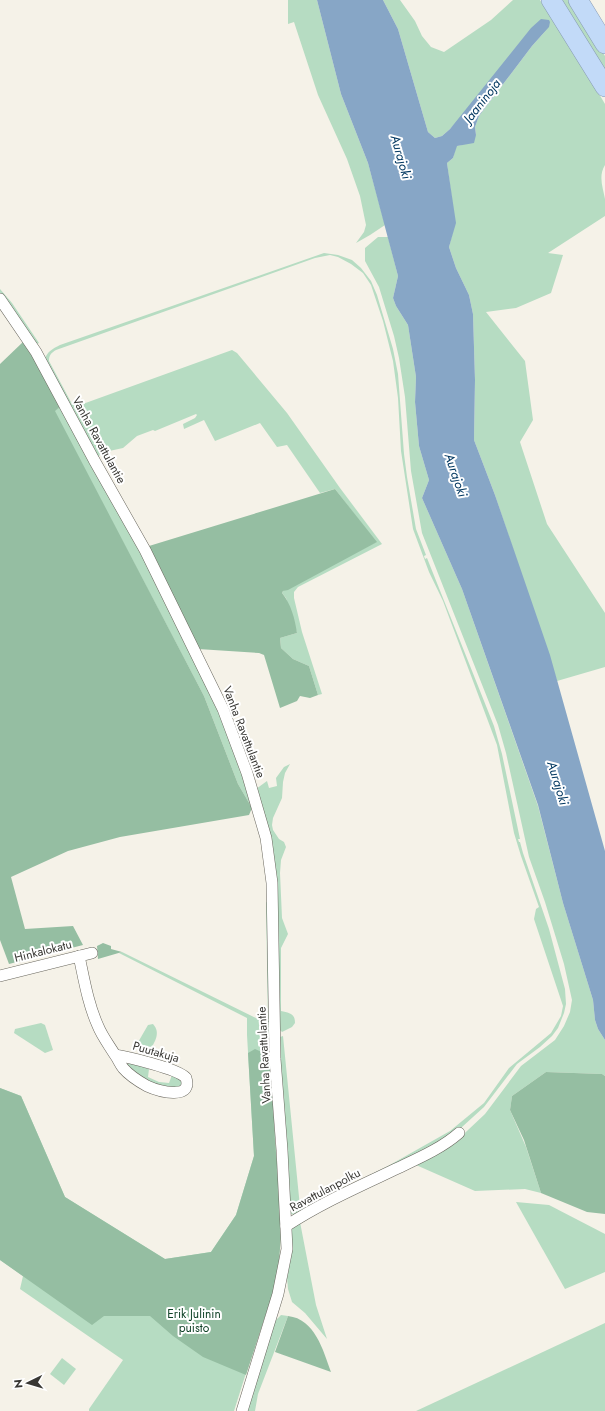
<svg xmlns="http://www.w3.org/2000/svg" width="605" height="1411" viewBox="0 0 605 1411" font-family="Jost,sans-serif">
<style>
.green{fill:#b6dcc2}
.forest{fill:#95bea2}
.water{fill:#87a6c6}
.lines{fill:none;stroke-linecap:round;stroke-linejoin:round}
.minor-casing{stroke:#69675e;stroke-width:12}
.trunk-casing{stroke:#879ab2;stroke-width:20}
.minor{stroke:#fff;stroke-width:11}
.trunk{stroke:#c2daf8;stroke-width:19}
.labels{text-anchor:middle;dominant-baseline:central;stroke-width:4;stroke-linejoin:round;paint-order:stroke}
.street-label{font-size:12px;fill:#383733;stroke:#fff}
.park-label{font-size:12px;fill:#0f4126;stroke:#fff}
.water-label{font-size:13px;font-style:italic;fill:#033861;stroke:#fff}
</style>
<rect width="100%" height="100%" fill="#f5f2e8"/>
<!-- green -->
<g class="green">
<polygon points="288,0 317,0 341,94 368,163 385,225 370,235 356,243 364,232 366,225 360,196 347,159 318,95 294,22 288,24"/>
<path d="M383,0H400L415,21L422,36L431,47L444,52L491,20L513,0H540L583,67L605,104V165C598,176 603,188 605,199C605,205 605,211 605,216L548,253L563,255L551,293L516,308L486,312L525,361L533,420L520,442L547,524L605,613V667L557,681L495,495L474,440L475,380L473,314L469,295L456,268L449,247L455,223L447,163L453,158L456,146L462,145L476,135L475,127L479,116L532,46L549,27L450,129L442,136L435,138L428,132L398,29Z"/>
<polygon points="559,0 570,0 605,56 605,75"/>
<polygon points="378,237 388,237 398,276 393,298 396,306 408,325 416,377 415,402 419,446 429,480 422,498 462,589 538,806 563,903 593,1000 595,1020 598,1029 605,1040 605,1076 602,1074 546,1072 512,1096 510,1110 526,1147 541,1193 525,1189 475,1191 416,1165 450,1147 485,1114 521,1066 555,1040 564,1026 570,1012 572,1000 564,964 545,902 529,857 506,753 498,725 422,533 411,471 405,397 399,358 394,336 379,287 365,261 365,248"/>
<path d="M324,253L338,255L352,260L361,268L371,281L377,295L393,349L398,374L404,454L407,477L416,529L426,555L424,556L425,559L427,558L494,726L502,754L520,839H518L519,842H520L523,853L549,929L565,989L566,1004L564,1013L558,1028L552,1036L540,1047L517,1064L484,1107L451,1137L295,1216L290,1213L282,1104L280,1037L283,1036L300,1207L304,1208L388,1166L450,1131L484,1103L509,1068L551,1033L561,1016L563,1006L534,919L536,909L539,907L521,856L514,833L497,745L443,601L429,572L413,529L401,451L398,398L393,361L383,321L371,285L363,273L351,264L338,257L330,255L315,258L56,350C51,353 49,355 49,361L72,404L80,405L232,350L237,353L287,413L340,488L382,544L298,587L294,592V598L302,632L322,694L318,695L309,666L293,659L281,648L280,638L297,633L286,598L282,593L283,591L376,542L335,489L320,493L287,445L277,447L260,423L215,441L204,420L184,429L183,424L195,418L197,415L196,414L155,431L153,430L137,436L123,448L100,453L98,461L44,360C48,351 52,349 60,345Z"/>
<polygon points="0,289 12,303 39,343 34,345 0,295"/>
<polygon points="60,407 140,550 189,650 228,733 251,801 252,808 238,784 204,696 54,411"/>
<path d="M290,764L285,773L283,782L282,798L273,818L272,825L273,830L279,839L284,842L286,847L281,860L280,873L282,918L288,934L281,948V1011C289,1013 295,1013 295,1023L292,1027L282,1032L278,1028L276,923L256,789L267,781L269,788L277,786L276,778L284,767Z"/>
<polygon points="266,902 269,903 271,1033 265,1039 266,1041 271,1042 275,1141 282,1221 252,1354 234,1411 89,1411 89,1409 123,1360 20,1289 23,1276 0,1260 0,1088 21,1096 65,1197 165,1259 211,1252 236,1215 254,1156 247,1035 247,1018 119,953 122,952 268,1024"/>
<polygon points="41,1023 45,1025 53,1050 45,1053 14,1033 15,1029"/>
<path d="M153,1024C161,1033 155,1041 150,1051L137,1044L148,1025Z"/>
<polygon points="128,1062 149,1069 148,1077 159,1082 169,1083 172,1075 182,1081 183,1085 173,1089 150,1083 128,1067"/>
<polygon points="516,1202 549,1205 605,1234 605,1272 565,1289"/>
<polygon points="300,1222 316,1305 327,1339 305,1313 292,1302 288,1289 287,1278 291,1257 290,1234 292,1229"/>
<polygon points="281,1315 288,1316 258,1394 255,1411 246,1411 274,1322"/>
<polygon points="605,1323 605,1411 416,1411"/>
<polygon points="62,1358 76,1369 64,1385 50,1374"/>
</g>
<!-- forest -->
<g class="forest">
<polygon points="23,342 39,366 60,407 55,411 204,696 238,784 252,808 249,815 120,837 68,851 11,877 25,929 73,926 83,945 9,964 0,940 0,364"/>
<path d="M335,489L377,542L288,590L283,591L282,593C291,604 295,619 297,633L280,638L281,648L293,659L309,666L318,695L310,698L300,696L297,701L280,708L264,655L259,653L198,649L149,546Z"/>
<polygon points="103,943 111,946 111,949 122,952 98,959 97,946"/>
<polygon points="255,1049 264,1053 271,1060 275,1141 282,1221 278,1277 246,1375 203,1357 173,1336 150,1316 104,1316 92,1325 0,1260 0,1088 21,1096 65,1197 165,1259 211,1252 236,1215 254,1156 248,1053"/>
<polygon points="546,1072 602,1074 605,1076 605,1214 587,1212 541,1193 524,1140 510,1110 512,1096"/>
<path d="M288,1316C315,1319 323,1350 331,1372L275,1352Z"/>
</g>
<!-- water -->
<polygon class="water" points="317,0 383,0 398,29 428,132 435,138 442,136 450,129 531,28 541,19 549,20 550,22 549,27 532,46 479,116 475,127 476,135 474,143 457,146 453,158 447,163 456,223 449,247 456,268 469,295 473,314 475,380 474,440 495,495 550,655 605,851 605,1040 598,1029 595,1020 593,1000 563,903 538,805 462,589 422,498 429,480 419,446 415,402 416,377 408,325 396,306 393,298 398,276 368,163 341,94"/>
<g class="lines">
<!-- minor casing -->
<g class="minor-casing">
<g id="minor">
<polyline points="0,299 36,352 94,460 145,550 223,709 247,773 266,838 272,883 275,1059 282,1150 287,1249 278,1294 242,1411"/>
<path d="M79,956C84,979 88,1004 98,1026C102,1036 109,1045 115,1055C118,1059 120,1064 123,1068C129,1075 138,1081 147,1086C158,1091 193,1101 186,1078C179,1069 128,1057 115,1055"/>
<polyline points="0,976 92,953"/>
<path d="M286,1226C321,1203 360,1186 398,1168C419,1158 442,1148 459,1133"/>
</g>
</g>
<!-- trunk casing -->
<g class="trunk-casing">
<g id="trunk">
<polyline points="551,0 605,87"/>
<polyline points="578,0 605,44"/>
</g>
</g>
<!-- minor -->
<use href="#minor" class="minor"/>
<!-- trunk -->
<use href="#trunk" class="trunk"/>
</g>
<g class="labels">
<!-- street labels -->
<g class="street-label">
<text transform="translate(99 440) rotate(61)">Vanha Ravattulantie</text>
<text transform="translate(244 732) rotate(69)">Vanha Ravattulantie</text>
<text transform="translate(43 951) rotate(-14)">Hinkalokatu</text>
<text transform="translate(156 1052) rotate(16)">Puutakuja</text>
<text transform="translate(264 1055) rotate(-93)">Vanha Ravattulantie</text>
<text transform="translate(325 1190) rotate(-28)">Ravattulanpolku</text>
</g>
<!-- park labels -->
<g class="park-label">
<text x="194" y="1314">Erik Julinin<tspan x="194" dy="14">puisto</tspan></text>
</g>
<!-- water labels -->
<g class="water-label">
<text transform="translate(482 101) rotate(-52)">Jaaninoja</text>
<text transform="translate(401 157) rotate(74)">Aurajoki</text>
<text transform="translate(456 475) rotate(71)">Aurajoki</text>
<text transform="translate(558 783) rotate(73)">Aurajoki</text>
</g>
</g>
<!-- north arrow -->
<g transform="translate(28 1383) rotate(265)" stroke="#ffffff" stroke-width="3" paint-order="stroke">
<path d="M0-3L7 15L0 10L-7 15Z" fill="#383733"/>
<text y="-6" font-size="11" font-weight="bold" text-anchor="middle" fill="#383733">N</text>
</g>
</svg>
